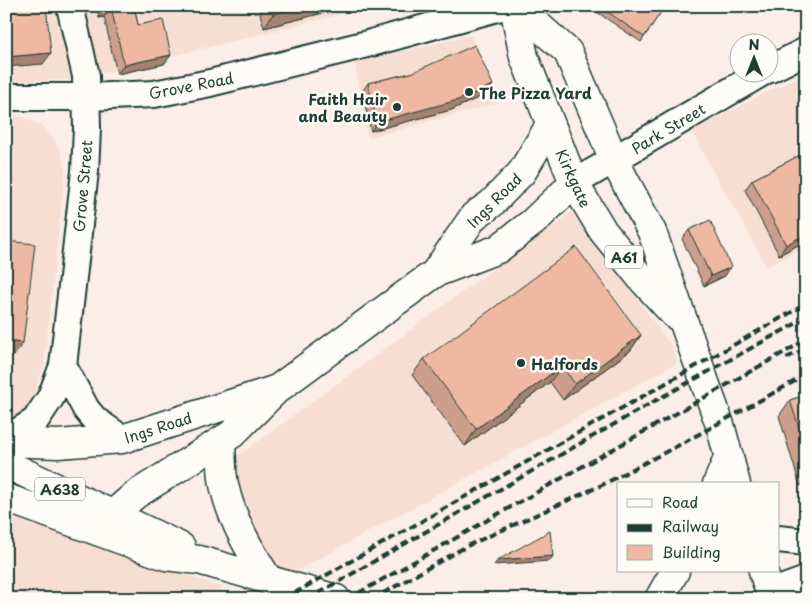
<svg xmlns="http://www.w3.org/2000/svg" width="812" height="605" viewBox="0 0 812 605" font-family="'Playpen Sans',sans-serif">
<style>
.built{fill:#f7ded2}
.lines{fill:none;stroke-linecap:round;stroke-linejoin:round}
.street-casing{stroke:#1f3d34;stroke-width:30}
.secondary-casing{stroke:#1f3d34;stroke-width:31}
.highway-casing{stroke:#1f3d34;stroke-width:31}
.street{stroke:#fdfcf7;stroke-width:26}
.secondary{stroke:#fdfcf7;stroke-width:28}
.highway{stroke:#fdfcf7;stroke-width:28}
.rail{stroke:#1f3d34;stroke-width:4;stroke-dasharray:8 4;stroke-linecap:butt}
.wall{fill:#ce9e8c;stroke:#1f3d34}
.shaded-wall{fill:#a78172;stroke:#1f3d34}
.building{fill:#efb8a3;stroke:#1f3d34}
.poi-dot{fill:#1f3d34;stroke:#fdfcf7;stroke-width:2}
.labels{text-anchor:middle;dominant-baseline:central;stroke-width:5;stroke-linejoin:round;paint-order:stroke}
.shield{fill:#fdfcf7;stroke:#62766e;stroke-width:1}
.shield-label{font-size:14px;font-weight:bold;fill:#1f3d34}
.street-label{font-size:15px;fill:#1f3d34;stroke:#fdfcf7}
.poi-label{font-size:15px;font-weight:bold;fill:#1f3d34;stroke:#fdfcf7;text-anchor:start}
</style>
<rect width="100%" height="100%" fill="#faeee6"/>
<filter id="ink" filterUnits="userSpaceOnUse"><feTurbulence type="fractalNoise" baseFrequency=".02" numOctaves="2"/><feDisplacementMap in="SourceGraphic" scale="10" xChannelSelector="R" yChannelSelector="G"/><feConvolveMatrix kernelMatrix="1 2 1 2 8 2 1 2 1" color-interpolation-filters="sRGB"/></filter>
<g filter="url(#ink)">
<!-- built -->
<g class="built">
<polygon points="6,6 59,6 70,54 71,80 6,82"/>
<polygon points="78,6 374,6 95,75"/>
<polygon points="471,35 498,103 368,138 355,63"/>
<polygon points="806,72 806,247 767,267 691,131"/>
<polygon points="6,111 43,126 60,149 65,169 44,365 30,406 16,418 6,423"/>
<polygon points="573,211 672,347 677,363 289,575 272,567 252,539 233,467 238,456"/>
<polygon points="6,514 224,588 200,599 6,599"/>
</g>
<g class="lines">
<!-- street casing -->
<g class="street-casing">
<g id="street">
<polyline points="770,69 806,51"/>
<polyline points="6,97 88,97 154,94 210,83 371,43 504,6"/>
<polyline points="574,183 763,72"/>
<polyline points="63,366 86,409 95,420 122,439"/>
<polyline points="6,439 35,421 51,397 63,366 85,171 87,129 86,76 70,6"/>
<polyline points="778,539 806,542"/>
<polyline points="770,593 806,580"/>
</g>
</g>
<!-- secondary casing -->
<g class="secondary-casing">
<g id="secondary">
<polyline points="717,484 729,456"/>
<polyline points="659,599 675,571"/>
</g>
</g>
<!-- highway casing -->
<g class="highway-casing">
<g id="highway">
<polyline points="514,6 524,57 574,183 603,231 641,278 675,315"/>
<polyline points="516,6 568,52 614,160 652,232 721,428 736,484"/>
<polyline points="435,273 474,216 491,204 522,172 550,125"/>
<polyline points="6,442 58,444 122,439 274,390"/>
<path d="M221,442C222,457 221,475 225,489C233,523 251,552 269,581"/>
<polyline points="6,464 181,547"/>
<polyline points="6,498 166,556 199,560 336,599"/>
<polyline points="99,531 113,514 135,495 232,434 276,390 372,319 435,273 498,249 533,222 574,183"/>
<polyline points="763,571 772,599"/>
</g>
</g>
<!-- street -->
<use href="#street" class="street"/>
<!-- secondary -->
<use href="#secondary" class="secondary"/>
<!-- highway -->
<use href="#highway" class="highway"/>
<!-- rail -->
<g class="rail">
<polyline points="786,358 806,349"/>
<polyline points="284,599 806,304"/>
<polyline points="308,599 653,402 806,318"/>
<polyline points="348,599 806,340"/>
<polyline points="373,599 467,546 602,485 683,443 806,375"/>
</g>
</g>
<!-- wall -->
<g class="wall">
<polygon points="97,6 134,6 138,25 171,55 164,64 117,74 104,17 99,18"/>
<polygon points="258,6 350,6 264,28"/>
<polygon points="588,6 665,6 641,42"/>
<polygon points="735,6 753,6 747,14"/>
<polygon points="411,73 487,94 451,110 371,131 362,92 368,83"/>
<polygon points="806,152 806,241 779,255 745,190 752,180"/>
<polygon points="689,230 725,276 704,286 682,239"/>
<polygon points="641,335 630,351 563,400 550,382 465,446 412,375 424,359"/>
<polygon points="806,395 806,484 800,486 779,416 790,400"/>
</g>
<!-- shaded-wall -->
<g class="shaded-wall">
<polygon points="305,6 350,6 264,28 273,14"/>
<polygon points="111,7 104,17 99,18 106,9"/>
<polygon points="51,53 43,64 6,67 6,57"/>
<polygon points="171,55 164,64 117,74 124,65"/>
<polygon points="493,85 487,94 451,110 371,131 377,122"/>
<polygon points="806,234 806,241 779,255 786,245"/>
<polygon points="731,267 725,276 704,286 711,276"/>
<polygon points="641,335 630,351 563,400 575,384"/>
<polygon points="6,341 23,343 14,356 6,356"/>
<polygon points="562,366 550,382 465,446 476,429"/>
<polygon points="806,478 806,484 800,486"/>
<polygon points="553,556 550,561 494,565 498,560"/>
</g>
<!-- building -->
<g class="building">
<polygon points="6,6 46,6 51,53 6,57"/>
<polygon points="105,6 134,6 138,25 163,20 171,55 124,65 111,7 106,9"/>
<polygon points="271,6 305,6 273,14"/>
<polygon points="599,6 665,6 644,37"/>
<polygon points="475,45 493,85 458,100 377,122 368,83 411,73"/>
<polygon points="806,152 806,234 786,245 752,180"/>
<polygon points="710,220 731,267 711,276 689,230"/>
<polygon points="6,241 35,244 23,343 6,341"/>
<polygon points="576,247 641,335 575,384 562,366 476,429 424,359"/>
<polygon points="806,395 806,450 790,400"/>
<polygon points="550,531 553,556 498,560"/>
</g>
</g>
<!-- markers -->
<g class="poi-dot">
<circle cx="469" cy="92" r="5"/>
<circle cx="397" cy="107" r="5"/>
<circle cx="521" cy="363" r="5"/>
</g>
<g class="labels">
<!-- shield labels -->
<g class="shield">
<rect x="605" y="245.5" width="38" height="23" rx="4"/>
<rect x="35" y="477.5" width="50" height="23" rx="4"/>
</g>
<g class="shield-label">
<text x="624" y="257">A61</text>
<text x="60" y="489">A638</text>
</g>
<!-- street labels -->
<g class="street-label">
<text transform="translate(191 85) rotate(-11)">Grove Road</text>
<text transform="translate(668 128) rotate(-31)">Park Street</text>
<text transform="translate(574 178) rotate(65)">Kirkgate</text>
<text transform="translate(82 186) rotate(-85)">Grove Street</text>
<text transform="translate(494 200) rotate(-45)">Ings Road</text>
<text transform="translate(158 427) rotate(-18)">Ings Road</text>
</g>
<!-- poi labels -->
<g class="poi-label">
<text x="479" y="92">The Pizza Yard</text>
<text x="387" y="98" text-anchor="end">Faith Hair<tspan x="387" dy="17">and Beauty</tspan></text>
<text x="531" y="363">Halfords</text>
</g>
</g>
<!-- margin -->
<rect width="812" height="605" fill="none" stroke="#fdfcf7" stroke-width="25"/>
<rect x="12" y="12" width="787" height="580" fill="none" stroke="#1f3d34" stroke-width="2" filter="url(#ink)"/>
<!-- legend -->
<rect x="617" y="482" width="162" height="90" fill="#fdfcf7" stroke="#a4b0a9"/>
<rect x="627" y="499" width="25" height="8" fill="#fdfcf7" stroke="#a4b0a9"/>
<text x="662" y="508" font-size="15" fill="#1f3d34">Road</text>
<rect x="627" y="524" width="25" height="8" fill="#1f3d34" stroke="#a4b0a9"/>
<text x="662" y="532" font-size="15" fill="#1f3d34">Railway</text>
<rect x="627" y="545" width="25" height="15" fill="#efb8a3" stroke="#a4b0a9"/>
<text x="662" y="558" font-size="15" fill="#1f3d34">Building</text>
<!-- north arrow -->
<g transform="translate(754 58)"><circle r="24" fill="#fdfcf7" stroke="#a4b0a9"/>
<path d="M0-4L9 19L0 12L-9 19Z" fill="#1f3d34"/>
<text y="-8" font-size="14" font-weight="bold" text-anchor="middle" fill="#1f3d34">N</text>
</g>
</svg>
